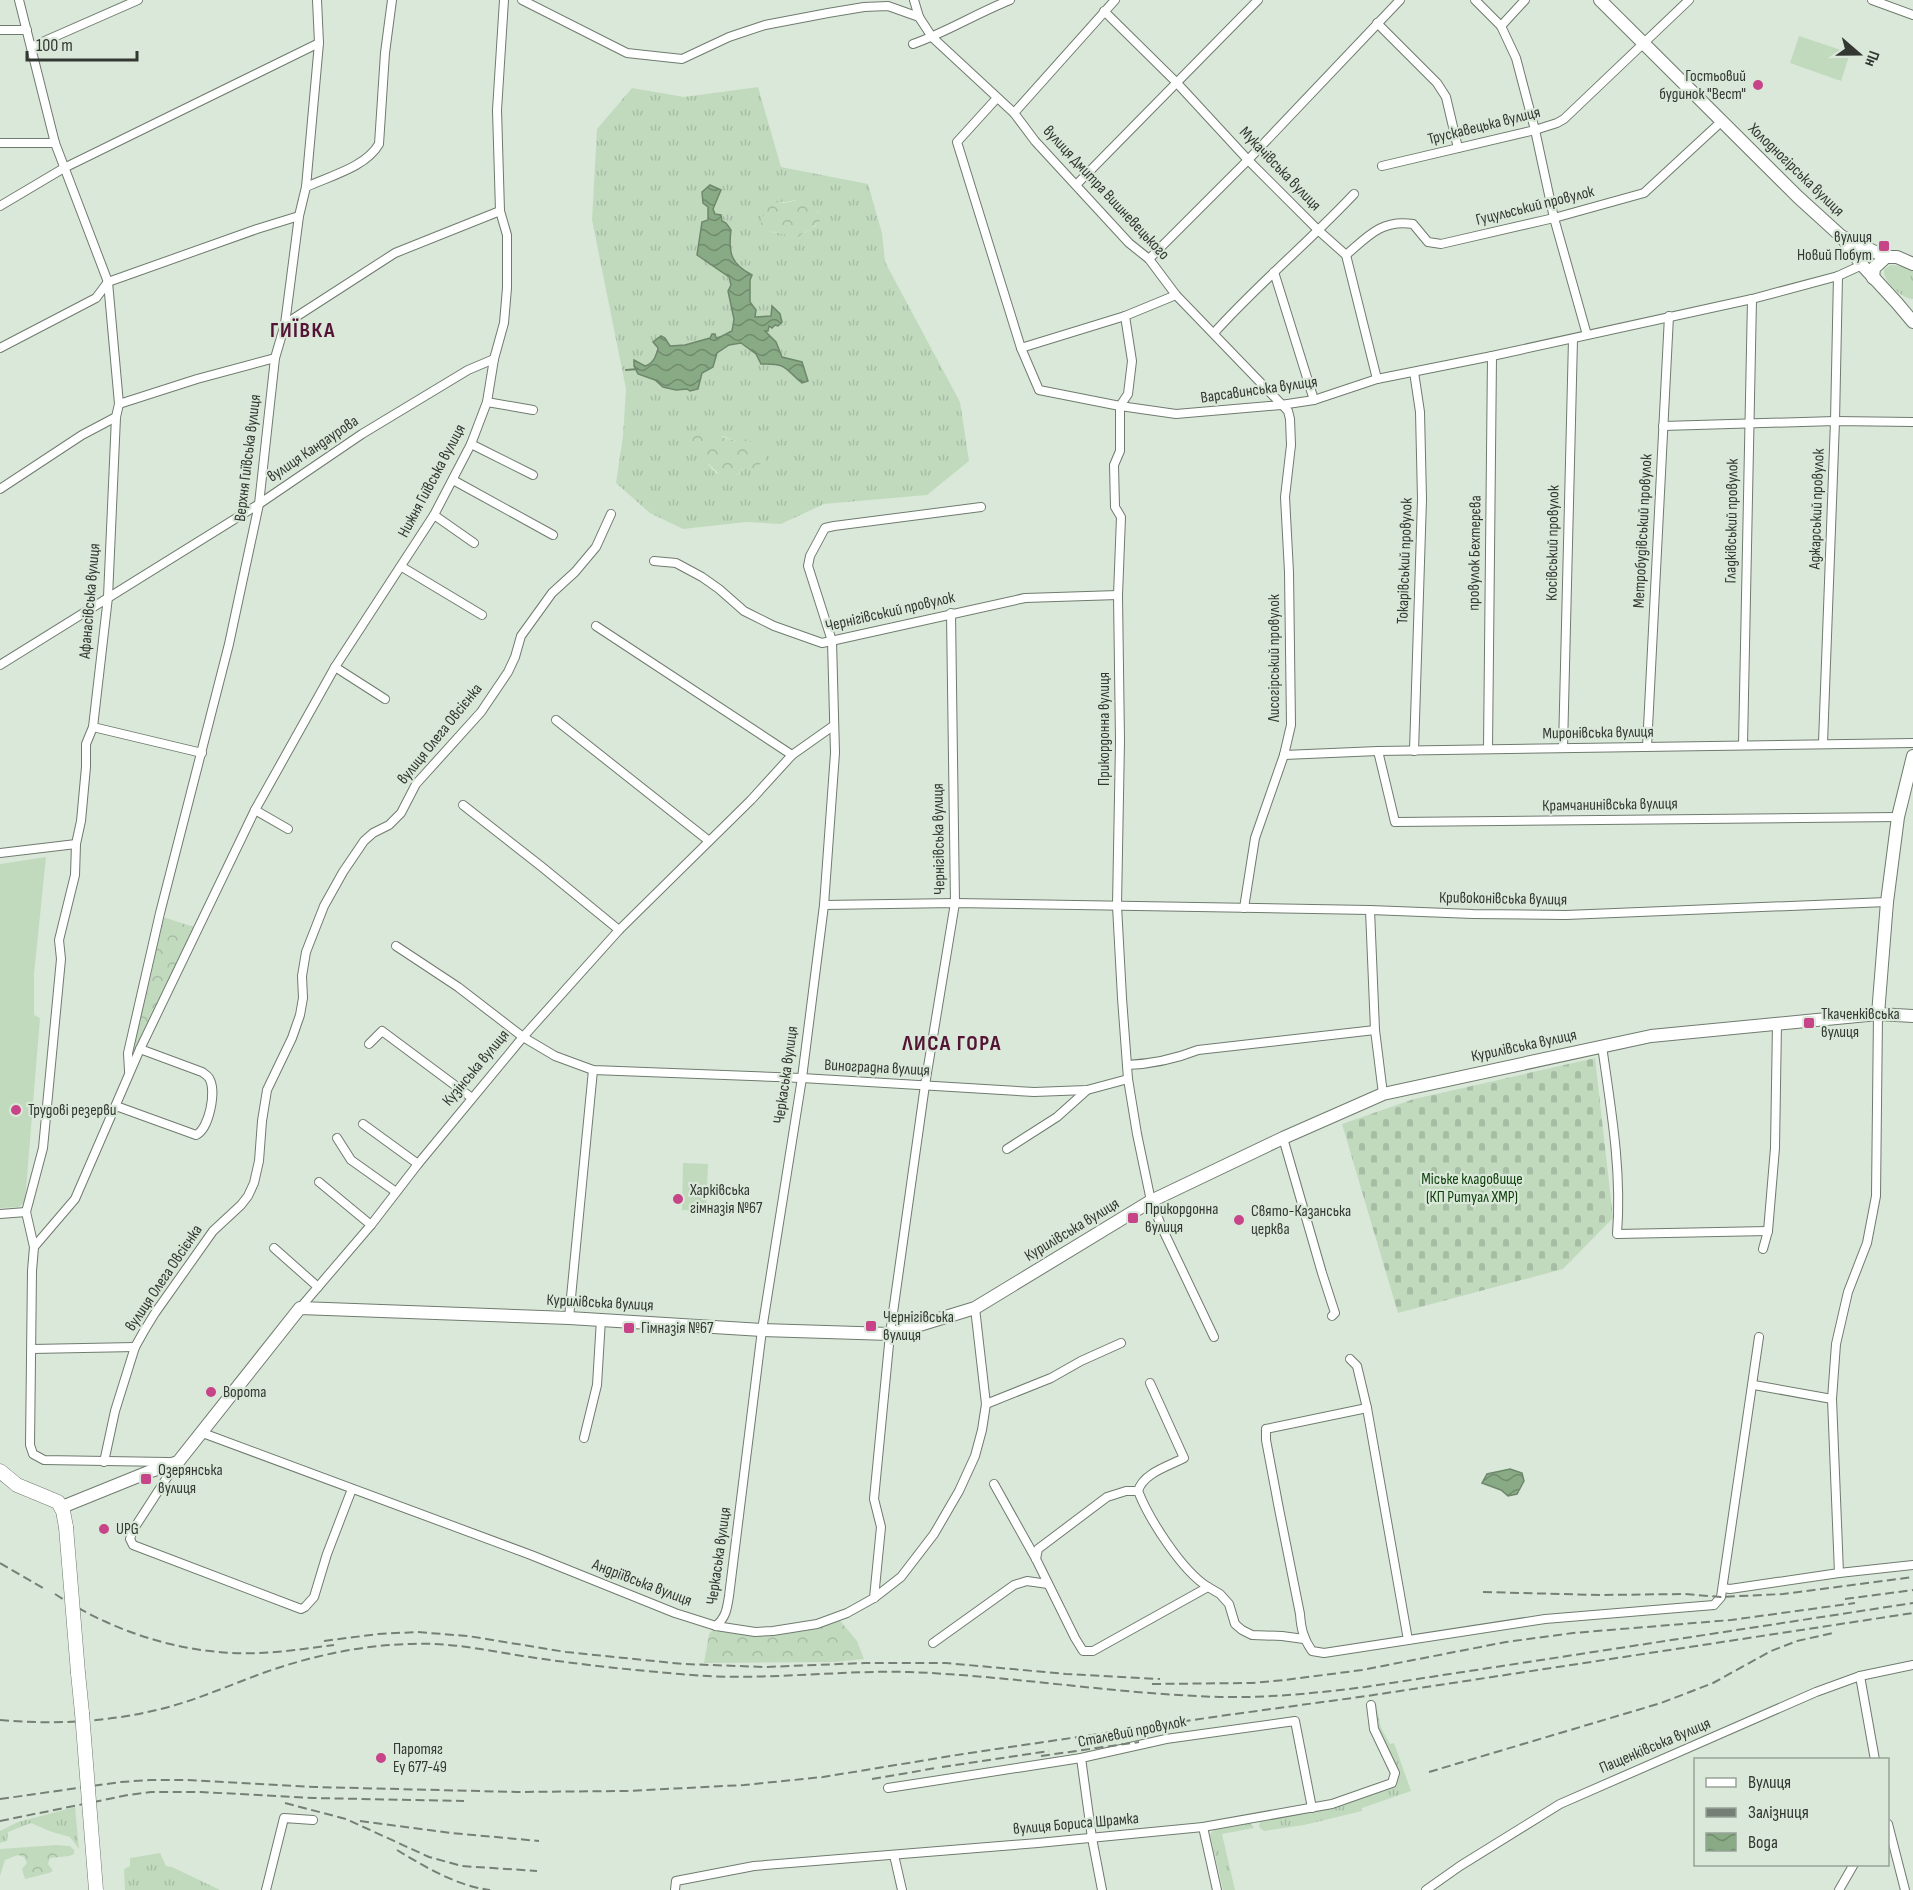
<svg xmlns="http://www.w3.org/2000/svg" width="1913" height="1890" viewBox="0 0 1913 1890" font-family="'Sofia Sans Condensed',sans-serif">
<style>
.grass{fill:url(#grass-tufts);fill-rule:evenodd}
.forest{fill:url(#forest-crowns)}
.cemetery{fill:url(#cemetery-stones)}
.garden{fill:#c1dabe}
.water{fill:url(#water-waves);stroke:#6e886b;stroke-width:1.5}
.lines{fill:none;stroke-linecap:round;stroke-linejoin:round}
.stream{stroke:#6e886b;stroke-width:2}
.street-casing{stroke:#6f7b6e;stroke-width:10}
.secondary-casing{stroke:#6f7b6e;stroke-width:14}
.primary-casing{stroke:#6f7b6e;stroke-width:15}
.street{stroke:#fff;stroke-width:8}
.secondary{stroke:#fff;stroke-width:12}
.primary{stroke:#fff;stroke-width:14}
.rail{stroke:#767f75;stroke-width:2;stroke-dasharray:9 4.5;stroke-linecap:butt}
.primary-bridge-casing{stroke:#6f7b6e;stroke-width:15;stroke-linecap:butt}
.primary-bridge{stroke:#fff;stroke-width:14}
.poi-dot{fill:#c84488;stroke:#dae8d9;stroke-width:2}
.labels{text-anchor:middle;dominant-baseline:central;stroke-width:4.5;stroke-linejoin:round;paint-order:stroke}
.poi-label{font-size:16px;fill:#333832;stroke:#dae8d9;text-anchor:start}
.street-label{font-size:16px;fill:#333832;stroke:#dae8d9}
.park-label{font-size:16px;fill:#0c3e09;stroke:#dae8d9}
.district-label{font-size:22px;font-weight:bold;letter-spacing:1.5px;fill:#531435;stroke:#dae8d9}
</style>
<defs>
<pattern id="grass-tufts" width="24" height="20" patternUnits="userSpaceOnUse" patternTransform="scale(1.5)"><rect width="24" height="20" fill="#c1dabe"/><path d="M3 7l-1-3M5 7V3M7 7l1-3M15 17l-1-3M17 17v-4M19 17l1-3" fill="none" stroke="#a6bca4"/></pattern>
<pattern id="forest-crowns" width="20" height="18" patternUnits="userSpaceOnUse" patternTransform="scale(1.5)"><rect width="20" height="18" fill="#c1dabe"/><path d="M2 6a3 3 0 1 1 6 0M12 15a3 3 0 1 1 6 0" fill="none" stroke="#a6bca4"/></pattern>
<pattern id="cemetery-stones" width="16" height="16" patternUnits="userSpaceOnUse" patternTransform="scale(1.5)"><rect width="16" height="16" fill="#c1dabe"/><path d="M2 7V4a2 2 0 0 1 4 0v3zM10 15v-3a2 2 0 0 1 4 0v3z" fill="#a6bca4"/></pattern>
<pattern id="water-waves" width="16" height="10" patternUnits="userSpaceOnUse" patternTransform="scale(1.5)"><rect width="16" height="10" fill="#88aa84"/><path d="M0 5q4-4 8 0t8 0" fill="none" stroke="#708b6d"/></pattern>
</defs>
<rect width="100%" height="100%" fill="#dae8d9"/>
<!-- grass -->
<g class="grass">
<path d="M758,87L781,167L868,184L882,233L885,262L960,402L969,461L927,495L824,504L781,524L746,522L683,529L650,513L616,483L623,436L626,389L592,220L597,129L632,88L684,97ZM721,190L713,209L715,214L731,230L730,239L731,258L750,280V302L756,310L755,317L771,316V311L772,328L769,326L765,330L776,342L791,374C783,363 774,364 761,364L756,354L741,343L729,345L717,353L712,367L702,373L698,389L690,391L687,389L663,387L655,380L638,374L636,369L640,362L645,366C660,361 653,346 661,336L665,338L669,346L685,345L710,338L722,337L727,332L732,331L734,319L728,291L731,286L708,220V207ZM797,200L809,205L819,212L816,226C809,228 804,235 799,236C796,237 777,232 770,232L762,218L776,203ZM722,436L737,441H748L743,469L738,475L716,473L708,464Z"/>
<path d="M1891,265L1905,267L1913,271V299C1902,299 1882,281 1884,269Z"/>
<polygon points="1376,1704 1381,1728 1390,1744 1394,1743 1411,1791 1362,1808 1362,1811 1304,1825 1264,1831 1259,1827 1260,1821 1313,1813 1394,1784 1398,1772 1375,1728 1373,1705"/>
<polygon points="75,1807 79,1849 70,1837 52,1832 31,1823 8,1832 7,1841 0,1843 0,1831 18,1822"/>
<polygon points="1250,1822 1254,1828 1222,1834 1235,1890 1223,1890 1210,1834 1215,1829"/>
<polygon points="160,1853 166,1866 172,1867 220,1890 125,1890 124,1869 130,1866 130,1858"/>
</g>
<!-- forest -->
<g class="forest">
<path d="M797,200C806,201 817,208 821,216L819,223L798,237L763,230C757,221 767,211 770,202L784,203Z"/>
<path d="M706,433L737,441H748L763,446L767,453L765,461L752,469H743C727,489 719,472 706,462C701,458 695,455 689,451L690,442L693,435Z"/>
<polygon points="163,917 194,927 134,1055 131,1052"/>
<polygon points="837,1617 857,1641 864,1659 835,1662 704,1663 709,1634 716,1626 755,1632"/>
<polygon points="56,1845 70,1846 74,1850 74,1854 69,1856 50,1858 48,1864 53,1871 49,1873 25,1879 22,1869 27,1863 24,1857 18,1855 5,1860 0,1876 0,1849"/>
</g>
<!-- cemetery -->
<polygon class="cemetery" points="1595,1058 1613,1218 1563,1269 1398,1313 1342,1124 1414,1099"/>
<!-- garden -->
<g class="garden">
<polygon points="1799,36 1850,53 1841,81 1790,63"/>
<polygon points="46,857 34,974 34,1015 40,1018 25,1201 19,1207 0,1208 0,864"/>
<polygon points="683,1163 708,1164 706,1211 682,1210"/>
</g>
<!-- water -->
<g class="water">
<path d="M710,185L721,190L713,209L715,214L721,215L722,221L726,223L731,230C728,253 731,264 752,275L750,280V302L756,310L755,317L771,316L772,306L780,314L782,322L778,326L775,325L772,328L769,326L768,331H765L776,342L782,357L802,362L808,381L802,383C784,368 787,363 761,364L756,354L741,343L729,345L717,353L713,367L702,373L698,389L690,391L687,389L676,390L663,387L655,380L638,374L634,366V360L645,366C654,363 656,356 658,348L653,342L661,336L665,338L670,346L685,345L710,338L712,334H715L716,338C723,337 726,333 732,331L734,319L728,291L731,285L729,277L697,255L702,222L708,220V207L703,203L702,192Z"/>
<polygon points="1510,1469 1522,1473 1524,1481 1517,1494 1508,1496 1501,1490 1482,1483 1487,1474"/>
</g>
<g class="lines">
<!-- stream -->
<polyline class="stream" points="626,370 638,369"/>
<!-- street casing -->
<g class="street-casing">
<g id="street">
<polyline points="19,0 55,143 108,282 119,404 116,417 108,597 93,727 86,744 86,767 81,821 76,844 75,875 59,940 61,959 43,1148 26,1212 34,1247"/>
<polyline points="522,0 627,53 682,59 729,37 765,25 828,13 864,7 888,6 919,17"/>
<polyline points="914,0 919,17 932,37 1014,113 1035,141 1129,243 1149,259 1176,295 1288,411 1290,419 1291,445 1285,497 1289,572 1291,725 1284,755 1255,838 1244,908"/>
<polyline points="1475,0 1501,26 1516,58 1535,130 1554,218 1587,335"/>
<polyline points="1872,0 1913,15"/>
<polyline points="1104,11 1176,82 1248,160 1319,231 1346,255 1377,379"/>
<polyline points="1377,23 1437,83 1446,97 1458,148"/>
<polyline points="1501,26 1525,0"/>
<polyline points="0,30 27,30"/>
<path d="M913,44C947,32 977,13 1010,0"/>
<polyline points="31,47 138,0"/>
<polyline points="997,98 957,142 1021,348 1039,390 1120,406 1176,414 1281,405 1314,400 1377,379 1492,356 1752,299 1838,276 1862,265"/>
<polyline points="1014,113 1115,0"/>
<polyline points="0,143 55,143"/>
<polyline points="1382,166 1535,130 1557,123 1564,119 1689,0"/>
<polyline points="1076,185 1258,0"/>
<path d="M306,187C330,176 366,167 379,144L385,53L392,0"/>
<polyline points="0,206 64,168 319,43"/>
<path d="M1346,255C1368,236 1382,219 1413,224L1428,242L1441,244L1554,218L1644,193L1722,121"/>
<polyline points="1149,259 1248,160 1400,0"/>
<polyline points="1274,272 1314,400"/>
<polyline points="1125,316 1132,361 1128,394 1120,406 1120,451 1114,465 1115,507 1121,517 1118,595 1120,741 1117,906 1122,998 1128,1079 1137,1134 1151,1201 1163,1230 1214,1337"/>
<polyline points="285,324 395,253 500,211"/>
<path d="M1214,333C1258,284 1309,242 1354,194"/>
<polyline points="0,348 96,298 108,282 257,229 299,216"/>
<polyline points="1021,348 1125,316 1176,295"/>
<polyline points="487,402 533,410"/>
<polyline points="119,404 197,379 275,358"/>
<polyline points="1663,426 1835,421 1913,422"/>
<polyline points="471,444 533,475"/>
<polyline points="453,480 553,535"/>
<polyline points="0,489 82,435 116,417"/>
<polyline points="434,515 474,543"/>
<polyline points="654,561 676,563 702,577 719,589 744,611 774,626 822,643 1025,598 1118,595"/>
<polyline points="402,567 482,615"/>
<polyline points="596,626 792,755"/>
<polyline points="0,665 259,504 362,434 468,370 494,359"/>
<polyline points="335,667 385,699"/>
<polyline points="556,720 709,841"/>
<polyline points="93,727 202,753"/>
<polyline points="1823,743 1835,421 1838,276"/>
<polyline points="1743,745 1752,299"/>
<polyline points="1647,747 1669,316"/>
<polyline points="1563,748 1573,339"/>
<polyline points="1488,749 1492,356"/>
<polyline points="1378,751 1395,822 1898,817"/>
<polyline points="1414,751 1422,499 1420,412 1414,372"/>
<polyline points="1284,755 1378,751 1913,743"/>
<polyline points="463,805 542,867 619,930"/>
<polyline points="255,810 288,829"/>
<polyline points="0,853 76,844"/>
<polyline points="824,905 955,903 1370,910 1473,914 1566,915 1887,902"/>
<polyline points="1370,910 1375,1030 1383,1094"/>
<polyline points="396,946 458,987 523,1037 555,1056 593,1070 802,1078 1034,1092 1087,1090 1128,1079"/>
<polyline points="369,1044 382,1031 472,1098"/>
<path d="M1602,1046C1611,1109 1622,1171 1617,1234L1768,1231"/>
<path d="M1127,1065C1152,1064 1175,1059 1198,1050L1375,1030"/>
<polyline points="129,1071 128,1053 160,913 229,644 259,504 275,358 285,324 299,216 306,187 319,43 317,0"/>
<path d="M116,1106L196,1135C209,1129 217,1091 209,1078C207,1075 205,1074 202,1072L140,1049"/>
<polyline points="363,1124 418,1164"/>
<polyline points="337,1138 351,1160 396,1192"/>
<polyline points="1283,1138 1322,1273 1335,1313 1332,1316"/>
<polyline points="1007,1149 1057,1117 1086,1091"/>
<polyline points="319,1182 371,1225"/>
<polyline points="0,1214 26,1212"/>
<polyline points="274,1248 318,1287"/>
<polyline points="1763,1249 1768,1231 1775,1148 1777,1023"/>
<polyline points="300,1308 371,1225 418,1164 523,1037 619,930 751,800 792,755 833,726"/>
<polyline points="569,1318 593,1070"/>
<polyline points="32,1349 135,1347"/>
<polyline points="1350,1359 1357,1366 1367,1408 1408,1640"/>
<polyline points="1754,1385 1832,1399"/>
<polyline points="986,1404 1051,1378 1081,1361 1121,1343"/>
<path d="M1367,1408L1266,1429V1440L1279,1509L1300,1614C1301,1628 1303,1638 1312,1651L1324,1653L1545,1619L1714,1605L1721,1597L1759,1337"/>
<polyline points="200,1432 531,1555 675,1613 716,1626 755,1632 773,1631 817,1624 847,1613 874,1598 901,1577 934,1534 959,1491 975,1456 982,1430 986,1404 975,1308"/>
<polyline points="584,1438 597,1385 601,1319"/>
<polyline points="104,1462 115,1411 135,1347 144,1331 155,1313 213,1231 241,1205 248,1196 254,1183 259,1161 262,1121 267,1090 292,1038 300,1015 303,998 302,976 306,952 324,906 343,872 364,841 373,833 389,825 401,813 416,784 481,712 508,672 515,657 521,636 552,593 575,572 596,547 611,514"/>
<polyline points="168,1462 44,1460 33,1454 30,1445 32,1271 34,1247 75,1199 140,1049 255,810 335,667 434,515 471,444 487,402 494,359 504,323 507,288 507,235 500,211 497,110 504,0"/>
<polyline points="177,1462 133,1530 130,1539 133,1545 301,1609 305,1607 314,1597 327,1554 352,1489"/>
<polyline points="994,1484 1036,1559 1075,1638 1083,1651 1093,1651 1208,1587 1220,1594 1229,1604 1235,1624 1242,1630 1252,1635 1282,1636 1304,1639"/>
<path d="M1138,1491C1149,1519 1182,1571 1208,1587"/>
<path d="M1036,1559L1038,1549L1107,1497L1126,1491H1138C1143,1473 1169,1466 1184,1458L1150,1383"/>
<polyline points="1839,1573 1832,1399 1836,1344 1848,1292 1867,1243 1876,1196 1878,1014"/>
<polyline points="1723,1588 1730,1589 1839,1573 1913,1565"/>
<polyline points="874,1598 881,1527 874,1499 890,1334 925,1085 955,903 951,613"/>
<path d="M716,1626C726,1617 727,1609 729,1596L762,1330L802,1078L824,905L835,753L832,641L808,566L810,556L825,528L834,526L981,507"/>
<polyline points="933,1643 1014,1585 1027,1581 1048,1584"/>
<polyline points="1860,1676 1875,1760"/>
<polyline points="1081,1758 1092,1838 1102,1890"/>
<polyline points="888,1788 1081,1758 1166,1739 1295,1721 1312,1808"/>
<polyline points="1888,1824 1905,1890"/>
<polyline points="1203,1827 1217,1890"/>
<polyline points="894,1855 902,1890"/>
<polyline points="266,1890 284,1818 313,1820"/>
<polyline points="675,1890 676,1881 754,1866 1038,1843 1203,1827 1332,1804 1392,1783 1395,1773 1374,1729 1371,1705"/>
<polyline points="1426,1890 1460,1866 1560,1804 1816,1692 1860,1676 1913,1665"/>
<polyline points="1839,1890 1854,1864"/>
</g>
</g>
<!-- secondary casing -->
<g class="secondary-casing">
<g id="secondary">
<polyline points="1600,0 1798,197 1842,237 1862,265 1897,303 1913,322"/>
<polyline points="1843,237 1886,257"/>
<polyline points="1873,278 1874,268 1886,257 1897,257 1913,264"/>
<polyline points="1878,1014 1887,902 1898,817 1913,756"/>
<polyline points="62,1507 151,1471 178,1462 300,1308 569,1318 762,1330 890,1334 975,1308 1151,1201 1283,1138 1383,1094 1651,1036 1878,1014 1913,1016"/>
</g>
</g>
<!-- primary casing -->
<g class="primary-casing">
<g id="primary">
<polyline points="0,1471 17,1485 58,1502 63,1511 66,1527"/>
<polyline points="78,1673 82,1713"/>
</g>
</g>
<!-- street -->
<use href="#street" class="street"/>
<!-- secondary -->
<use href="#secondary" class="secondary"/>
<!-- primary -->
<use href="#primary" class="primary"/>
<!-- rail -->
<g class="rail">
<polyline points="0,1563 43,1588"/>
<polyline points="1483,1592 1600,1595 1684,1594 1721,1597 1783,1594 1913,1577"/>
<path d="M55,1594C104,1626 161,1647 219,1652C257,1656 296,1650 334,1645"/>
<polyline points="1845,1599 1913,1590"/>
<polyline points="324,1641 378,1634 417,1632 468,1636 566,1652 683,1664 765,1667 865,1663 946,1663 1066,1674 1160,1679"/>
<polyline points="1152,1684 1252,1683 1285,1680 1362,1670 1506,1642 1573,1633 1731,1620 1855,1603"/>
<path d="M0,1720C56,1725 110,1722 165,1708C199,1699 230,1685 263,1673C311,1656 361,1645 412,1644C454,1642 494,1652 536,1658C584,1665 632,1670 680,1674C757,1682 832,1670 909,1672C1013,1676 1116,1694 1220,1697C1268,1698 1317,1693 1365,1687L1913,1603"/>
<polyline points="1041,1756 1139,1742"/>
<polyline points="942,1767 1049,1751"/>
<polyline points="1429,1772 1661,1703 1713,1683 1771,1651 1797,1641 1833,1633"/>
<polyline points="872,1779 936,1768"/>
<polyline points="0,1799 121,1782 150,1780 186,1780 315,1787 517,1792 626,1791 744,1785 823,1777 963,1754 1220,1716 1367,1696 1913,1613"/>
<polyline points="285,1803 346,1819 429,1857 462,1866 537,1871"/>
<polyline points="0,1821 128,1795 151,1792 201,1792 314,1798 464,1801"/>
<polyline points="360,1821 452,1833 539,1841"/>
<path d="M397,1850C425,1867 457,1886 490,1890"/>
</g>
<!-- primary-bridge casing -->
<g class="primary-bridge-casing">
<g id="primary-bridge">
<polyline points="66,1527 78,1673"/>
<polyline points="82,1713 96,1890"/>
</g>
</g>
<!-- primary-bridge -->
<use href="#primary-bridge" class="primary-bridge"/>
</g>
<!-- markers -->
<g class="poi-dot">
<circle cx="1758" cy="85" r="6"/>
<rect x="1878" y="240" width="12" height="12" rx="3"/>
<rect x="1803" y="1017" width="12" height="12" rx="3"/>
<circle cx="16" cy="1110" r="6"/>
<circle cx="678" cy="1199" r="6"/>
<rect x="1127" y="1212" width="12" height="12" rx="3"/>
<circle cx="1239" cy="1220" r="6"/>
<rect x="865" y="1320" width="12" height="12" rx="3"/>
<rect x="623" y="1322" width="12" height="12" rx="3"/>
<circle cx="211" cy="1392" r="6"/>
<rect x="140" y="1473" width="12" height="12" rx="3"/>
<circle cx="104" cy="1529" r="6"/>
<circle cx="381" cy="1758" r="6"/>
</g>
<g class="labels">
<!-- poi labels -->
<g class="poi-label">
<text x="1746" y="76" text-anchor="end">Гостьовий<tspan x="1746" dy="18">будинок "Вест"</tspan></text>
<text x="1872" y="237" text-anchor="end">вулиця<tspan x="1872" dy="18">Новий Побут</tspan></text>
<text x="1821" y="1014">Ткаченківська<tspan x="1821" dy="18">вулиця</tspan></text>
<text x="28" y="1110">Трудові резерви</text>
<text x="690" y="1190">Харківська<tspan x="690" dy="18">гімназія №67</tspan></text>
<text x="1145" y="1209">Прикордонна<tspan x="1145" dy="18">вулиця</tspan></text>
<text x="1251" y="1211">Свято-Казанська<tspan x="1251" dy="18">церква</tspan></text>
<text x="883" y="1317">Чернігівська<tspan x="883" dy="18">вулиця</tspan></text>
<text x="641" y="1328">Гімназія №67</text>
<text x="223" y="1392">Ворота</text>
<text x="158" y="1470">Озерянська<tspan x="158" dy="18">вулиця</tspan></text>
<text x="116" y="1529">UPG</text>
<text x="393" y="1749">Паротяг<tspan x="393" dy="18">Еу 677-49</tspan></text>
</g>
<!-- street labels -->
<g class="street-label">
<text transform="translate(1484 126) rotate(-14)">Трускавецька вулиця</text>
<text transform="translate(1280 169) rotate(46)">Мукачівська вулиця</text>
<text transform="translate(1796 170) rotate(44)">Холодногірська вулиця</text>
<text transform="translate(1106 193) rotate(47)">вулиця Дмитра Вишневецького</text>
<text transform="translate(1535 206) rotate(-14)">Гуцульський провулок</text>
<text transform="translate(1259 390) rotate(-8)">Варсавинська вулиця</text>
<text transform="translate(313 449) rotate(-34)">вулиця Кандаурова</text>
<text transform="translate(248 458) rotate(-83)">Верхня Гиївська вулиця</text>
<text transform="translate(432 481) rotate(-62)">Нижня Гиївська вулиця</text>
<text transform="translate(1817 509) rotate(-88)">Аджарський провулок</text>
<text transform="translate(1732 521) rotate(-89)">Гладківський провулок</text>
<text transform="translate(1643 531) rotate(-87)">Метробудівський провулок</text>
<text transform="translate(1553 543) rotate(-89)">Косівський провулок</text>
<text transform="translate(1475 553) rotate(-89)">провулок Бехтерєва</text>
<text transform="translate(1405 561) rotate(-88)">Токарівський провулок</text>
<text transform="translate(90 601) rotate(-85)">Афанасівська вулиця</text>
<text transform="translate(890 612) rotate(-13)">Чернігівський провулок</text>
<text transform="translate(1274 658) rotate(-90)">Лисогірський провулок</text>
<text transform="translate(1104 729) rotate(-90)">Прикордонна вулиця</text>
<text transform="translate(1598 733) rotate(-1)">Миронівська вулиця</text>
<text transform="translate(440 734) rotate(-51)">вулиця Олега Овсієнка</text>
<text transform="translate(1610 805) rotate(-1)">Крамчанинівська вулиця</text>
<text transform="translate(939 839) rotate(-91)">Чернігівська вулиця</text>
<text transform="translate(1503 899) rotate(1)">Кривоконівська вулиця</text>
<text transform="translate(1524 1046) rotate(-12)">Курилівська вулиця</text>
<text transform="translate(476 1068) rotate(-50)">Кузінська вулиця</text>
<text transform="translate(877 1068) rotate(3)">Виноградна вулиця</text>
<text transform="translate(786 1075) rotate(-82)">Черкаська вулиця</text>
<text transform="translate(1072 1230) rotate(-31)">Курилівська вулиця</text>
<text transform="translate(164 1278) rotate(-56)">вулиця Олега Овсієнка</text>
<text transform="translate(600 1303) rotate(3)">Курилівська вулиця</text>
<text transform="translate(719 1556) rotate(-82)">Черкаська вулиця</text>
<text transform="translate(642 1583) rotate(21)">Андріївська вулиця</text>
<text transform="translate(1132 1732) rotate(-11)">Сталевий провулок</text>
<text transform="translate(1655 1746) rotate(-23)">Пащенківська вулиця</text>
<text transform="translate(1076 1824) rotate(-5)">вулиця Бориса Шрамка</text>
</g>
<!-- park labels -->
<g class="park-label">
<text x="1472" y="1179">Міське кладовище<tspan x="1472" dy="18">(КП Ритуал ХМР)</tspan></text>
</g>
<!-- district labels -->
<g class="district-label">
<text x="303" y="330">ГИЇВКА</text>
<text x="952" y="1043">ЛИСА ГОРА</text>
</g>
</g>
<!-- legend -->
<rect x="1694" y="1758" width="195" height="108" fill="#dae8d9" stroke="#97a296" stroke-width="1.5"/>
<rect x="1706" y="1778" width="30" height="9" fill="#ffffff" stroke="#97a296" stroke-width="1.5"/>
<text x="1748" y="1788" font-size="18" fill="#333832">Вулиця</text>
<rect x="1706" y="1808" width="30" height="9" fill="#767f75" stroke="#97a296" stroke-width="1.5"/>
<text x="1748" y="1818" font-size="18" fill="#333832">Залізниця</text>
<rect x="1706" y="1833" width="30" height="18" fill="url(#water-waves)" stroke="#97a296" stroke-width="1.5"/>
<text x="1748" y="1848" font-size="18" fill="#333832">Вода</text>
<!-- north arrow -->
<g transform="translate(1859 54) rotate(110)" stroke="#dae8d9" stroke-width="4.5" paint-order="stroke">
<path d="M0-4.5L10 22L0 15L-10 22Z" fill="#333832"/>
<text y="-9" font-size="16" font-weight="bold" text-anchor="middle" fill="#333832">Пн</text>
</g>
<!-- scale -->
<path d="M27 51v9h110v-9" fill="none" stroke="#333832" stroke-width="3"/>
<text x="36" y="51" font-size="18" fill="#333832" stroke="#dae8d9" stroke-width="4.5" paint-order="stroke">100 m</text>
</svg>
